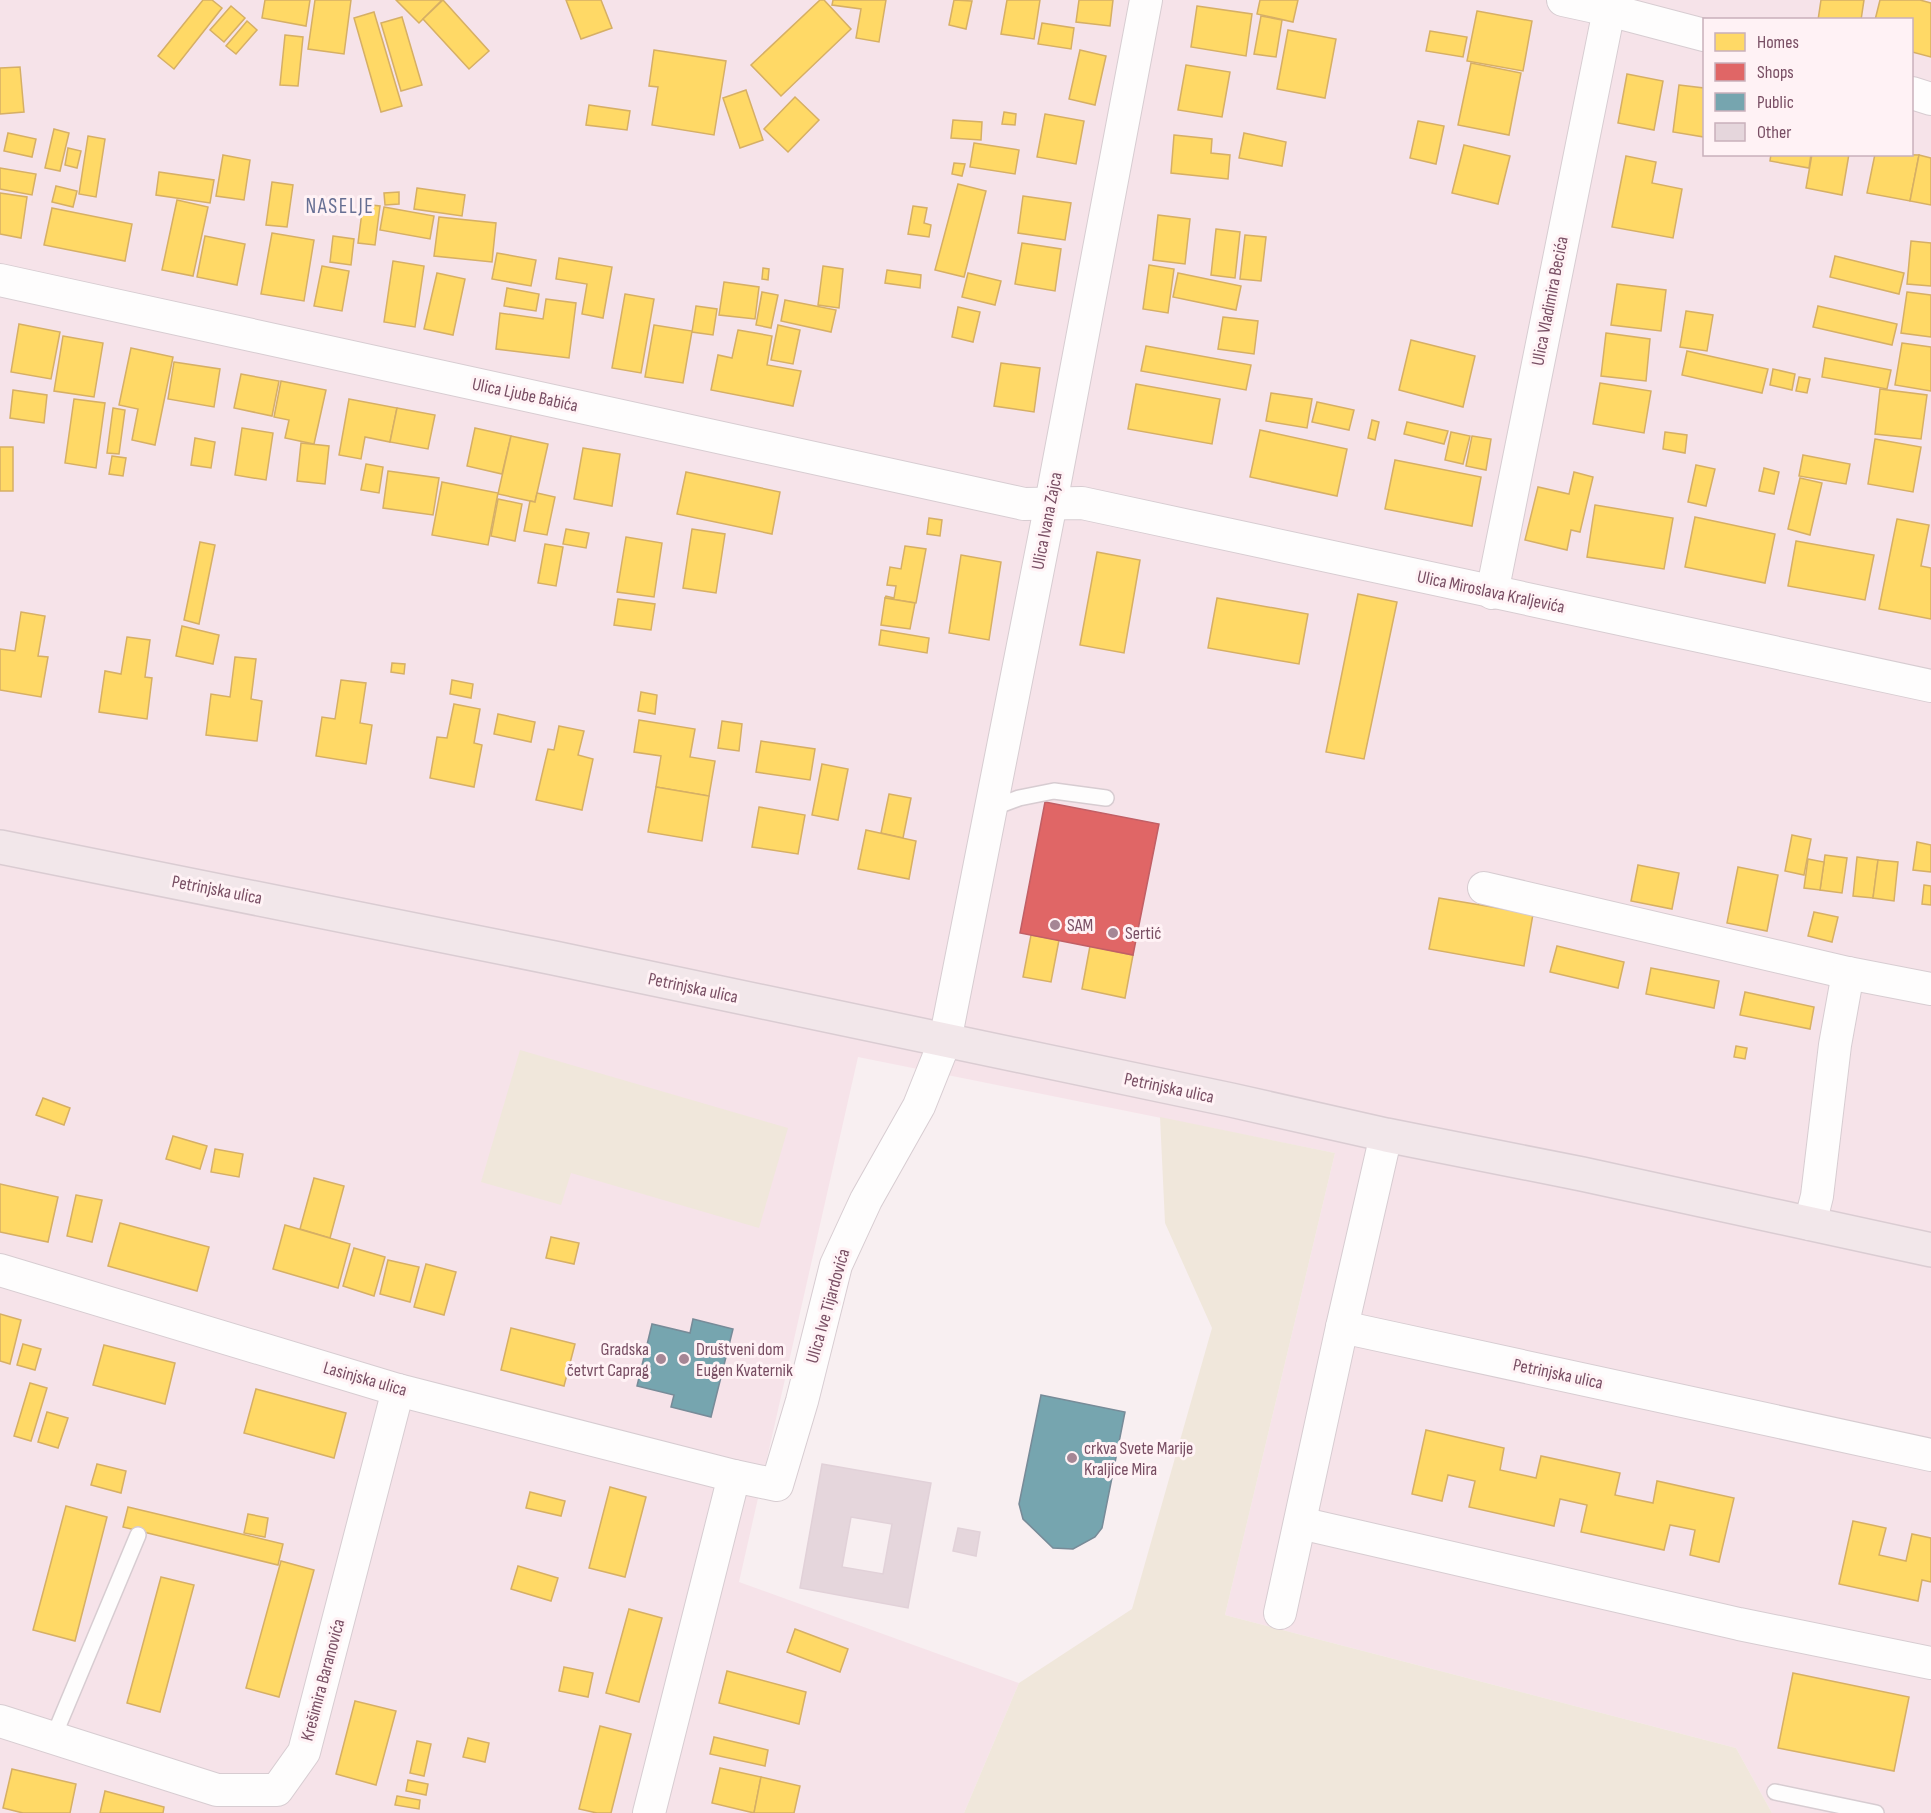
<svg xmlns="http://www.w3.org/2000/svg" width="1931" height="1813" viewBox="0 0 1931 1813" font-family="'Sofia Sans Condensed',sans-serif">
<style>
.residential{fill:#f6e3e9;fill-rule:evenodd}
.green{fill:#f0e7db}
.homes{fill:#ffd966;stroke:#d6af65;stroke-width:1.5}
.shops{fill:#e06666;stroke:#c15f65;stroke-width:1.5}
.public{fill:#76a5af;stroke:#778b98;stroke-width:1.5}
.building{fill:#e5d6dc;stroke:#e1d1d8;stroke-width:1.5;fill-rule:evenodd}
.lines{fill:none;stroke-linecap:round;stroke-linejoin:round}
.service-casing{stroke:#d7ccd1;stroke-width:18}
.minor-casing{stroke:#d7ccd1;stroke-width:34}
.primary-casing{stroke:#daccd2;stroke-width:36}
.service{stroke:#fefdfd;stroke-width:15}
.minor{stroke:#fefdfd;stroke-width:32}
.primary{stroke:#f2e7ea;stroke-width:33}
.poi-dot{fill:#a58695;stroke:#fff2f5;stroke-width:2}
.labels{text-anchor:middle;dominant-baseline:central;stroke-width:6;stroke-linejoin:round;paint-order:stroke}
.street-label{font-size:18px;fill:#784e63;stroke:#fff2f5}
.poi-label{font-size:18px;fill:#784e63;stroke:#fff2f5;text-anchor:start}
.quarter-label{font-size:21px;letter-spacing:1.5px;fill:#666f93;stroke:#fff2f5}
</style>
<rect width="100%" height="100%" fill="#f8eff1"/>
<!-- residential -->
<path class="residential" d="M0,0H1931V1813H1772L1736,1748L1225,1615L1335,1153L858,1057L739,1582L1019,1683L964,1813H0ZM1704,20H1912V154H1704Z"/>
<!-- green -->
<g class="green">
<polygon points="520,1050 788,1128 759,1228 571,1173 561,1205 481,1182"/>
<polygon points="1160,1117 1335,1153 1225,1615 1736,1748 1772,1813 964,1813 1019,1683 1132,1609 1212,1328 1165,1223"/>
</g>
<!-- homes -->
<g class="homes">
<polygon points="203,0 212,0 222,8 174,69 158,56"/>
<polygon points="265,0 310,0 306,26 262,18"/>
<polygon points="315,0 351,0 344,54 308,49"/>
<polygon points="396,0 442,0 419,23"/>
<polygon points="443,0 489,51 469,69 423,19"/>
<polygon points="566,0 601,0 612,28 581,39"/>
<polygon points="820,0 824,0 851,29 781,96 751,65"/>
<polygon points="833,0 886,0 879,42 856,38 861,9 832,5"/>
<polygon points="954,0 972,1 966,29 949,25"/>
<polygon points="1007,0 1040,0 1034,39 1001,34"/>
<polygon points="1079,0 1113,0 1110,26 1076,22"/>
<polygon points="1260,0 1298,0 1293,22 1257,14"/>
<polygon points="1821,0 1864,0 1861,20 1818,20"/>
<polygon points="1880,0 1920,0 1931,3 1931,57 1912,52 1912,20 1875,20"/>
<polygon points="231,6 245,18 224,42 210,30"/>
<polygon points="1197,6 1252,14 1246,56 1191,47"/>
<polygon points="1477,11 1532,21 1523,71 1467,61"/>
<polygon points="374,12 402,106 381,112 354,18"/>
<polygon points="1261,16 1282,20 1276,57 1254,54"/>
<polygon points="402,17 422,85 401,91 381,23"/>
<polygon points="247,21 257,30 236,54 226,46"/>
<polygon points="1042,23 1074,28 1071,49 1038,44"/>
<polygon points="1288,30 1336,39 1325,98 1277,89"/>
<polygon points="1430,31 1467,37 1463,57 1426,51"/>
<polygon points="285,35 303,37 298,86 280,85"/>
<polygon points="654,50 726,61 714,135 652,125 658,87 649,86"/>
<polygon points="1080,50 1106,56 1095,105 1069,99"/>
<polygon points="1471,63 1521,73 1509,135 1458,125"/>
<polygon points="1186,65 1230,72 1222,117 1178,110"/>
<polygon points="20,67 24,112 0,114 0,68"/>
<polygon points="1627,74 1663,81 1654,130 1618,123"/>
<polygon points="1679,85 1704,88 1704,137 1673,132"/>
<polygon points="746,90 763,140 740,148 723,98"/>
<polygon points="795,97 819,120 788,152 764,129"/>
<polygon points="589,105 630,111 627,130 586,125"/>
<polygon points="1004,112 1016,114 1015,125 1002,124"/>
<polygon points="1045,114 1084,121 1076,164 1037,157"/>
<polygon points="953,120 982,122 981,140 951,138"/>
<polygon points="1418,121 1444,126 1436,164 1410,158"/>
<polygon points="54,129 69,133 60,171 45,168"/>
<polygon points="8,133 36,139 32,157 4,151"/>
<polygon points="1244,133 1286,142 1282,166 1239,158"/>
<polygon points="1174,135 1212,139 1211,153 1230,155 1228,179 1171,173"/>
<polygon points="88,136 105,139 96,197 79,194"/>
<polygon points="974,143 1019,150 1015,174 970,167"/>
<polygon points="1464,145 1510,156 1498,204 1452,193"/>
<polygon points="68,148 81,151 77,168 65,165"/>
<polygon points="1771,154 1811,154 1809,168 1770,161"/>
<polygon points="1812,154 1849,154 1842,195 1806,188"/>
<polygon points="1875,154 1919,155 1910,201 1867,193"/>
<polygon points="223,155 250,160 244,200 216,196"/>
<polygon points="1919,155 1931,158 1931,205 1910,201"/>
<polygon points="1626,156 1656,162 1652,183 1682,189 1673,238 1612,227"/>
<polygon points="954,163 965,164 962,176 952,174"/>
<polygon points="0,168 36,174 32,195 0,189"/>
<polygon points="159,172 214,180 210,203 156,195"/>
<polygon points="272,182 293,185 287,227 266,225"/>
<polygon points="958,184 986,191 964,277 935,270"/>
<polygon points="56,186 77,191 73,207 52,202"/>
<polygon points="417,188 465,195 462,216 414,209"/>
<polygon points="399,192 399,204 385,205 384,193"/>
<polygon points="0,193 27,197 21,238 0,234"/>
<polygon points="1023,196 1071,203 1065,240 1018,233"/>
<polygon points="177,200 208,207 193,276 162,270"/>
<polygon points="363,204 380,206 375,245 358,243"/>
<polygon points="913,206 927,208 924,223 931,225 929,237 908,234"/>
<polygon points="384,207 434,216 430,239 380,230"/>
<polygon points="52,208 132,224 125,261 44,245"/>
<polygon points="1158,215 1190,219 1185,264 1153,260"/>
<polygon points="439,217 496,223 492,262 434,256"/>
<polygon points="1216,229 1240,232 1235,278 1211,275"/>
<polygon points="272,233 314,240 304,301 261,294"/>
<polygon points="1245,235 1266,237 1261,281 1240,279"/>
<polygon points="205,236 245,244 237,285 197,277"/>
<polygon points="333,236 354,239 351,265 330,262"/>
<polygon points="1911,241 1931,243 1931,286 1907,284"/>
<polygon points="1022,243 1061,249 1055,291 1015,284"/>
<polygon points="497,253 536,260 531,286 492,279"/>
<polygon points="1835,256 1904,273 1899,294 1830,277"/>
<polygon points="559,258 612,267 603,318 582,314 587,284 556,279"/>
<polygon points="393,261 424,266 415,327 384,322"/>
<polygon points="1149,265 1174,269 1168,313 1143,309"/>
<polygon points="322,266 349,271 342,311 314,306"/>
<polygon points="823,266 843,269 839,308 818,305"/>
<polygon points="763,268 769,269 768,280 762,279"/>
<polygon points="887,270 921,275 920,288 885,283"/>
<polygon points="437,273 465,279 453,335 424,329"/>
<polygon points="968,273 1001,281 995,305 962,297"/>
<polygon points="1178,273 1241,286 1236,310 1173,297"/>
<polygon points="724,282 759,287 755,319 719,315"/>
<polygon points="1617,284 1666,290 1661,331 1611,325"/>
<polygon points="507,288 539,294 536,311 504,306"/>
<polygon points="762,292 778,295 771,328 756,325"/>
<polygon points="1907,292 1931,295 1931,337 1901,333"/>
<polygon points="625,294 654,299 641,373 612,368"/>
<polygon points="546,299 576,303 569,358 496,349 500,313 543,319"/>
<polygon points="785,300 836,310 831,332 781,321"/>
<polygon points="696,306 717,309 713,335 692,332"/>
<polygon points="1818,306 1897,324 1892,345 1813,327"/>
<polygon points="958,307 980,312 973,342 952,337"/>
<polygon points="1686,311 1713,315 1707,351 1680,347"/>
<polygon points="1223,317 1258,321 1254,354 1218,349"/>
<polygon points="19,324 60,332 51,379 11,372"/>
<polygon points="654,325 692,331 683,383 645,377"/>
<polygon points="778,325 800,330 793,364 771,360"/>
<polygon points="738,330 772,336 767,365 801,371 793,406 711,390 718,355 732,358"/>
<polygon points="1606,333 1650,339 1646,381 1601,376"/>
<polygon points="63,336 103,343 94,397 54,391"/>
<polygon points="1411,340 1475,356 1463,407 1399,390"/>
<polygon points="1902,343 1931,347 1931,391 1895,385"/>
<polygon points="1146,346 1251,365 1246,390 1141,371"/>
<polygon points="131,348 173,357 155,445 132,440 138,409 119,405"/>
<polygon points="1687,351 1768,369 1762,393 1682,375"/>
<polygon points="1825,358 1891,370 1887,389 1822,377"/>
<polygon points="174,362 220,369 214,407 168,399"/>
<polygon points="1001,363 1040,368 1034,412 994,406"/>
<polygon points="1773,369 1795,374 1792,390 1770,385"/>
<polygon points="241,374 279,381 272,416 234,408"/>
<polygon points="1799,377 1810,379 1807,393 1796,391"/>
<polygon points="281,381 326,390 314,444 285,438 289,420 274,417"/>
<polygon points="1600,383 1651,391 1644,433 1593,424"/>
<polygon points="1136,384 1220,399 1212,444 1128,429"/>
<polygon points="1880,389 1927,395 1921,439 1875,434"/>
<polygon points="13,390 47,395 44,423 10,418"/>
<polygon points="1271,393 1312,399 1307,428 1266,421"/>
<polygon points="74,399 105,403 96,468 65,463"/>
<polygon points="349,399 397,408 390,442 365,437 361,459 339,455"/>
<polygon points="1317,402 1354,410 1349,430 1312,422"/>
<polygon points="113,408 125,410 119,454 107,453"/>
<polygon points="397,408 435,415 428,449 390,442"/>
<polygon points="1372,420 1379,422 1375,440 1368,438"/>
<polygon points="1407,422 1448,431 1444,444 1404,434"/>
<polygon points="242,428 273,433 266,480 235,475"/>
<polygon points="475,428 511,436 502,474 467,466"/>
<polygon points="1260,430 1347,449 1337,496 1250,477"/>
<polygon points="1451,432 1470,436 1463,464 1445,460"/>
<polygon points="1665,432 1687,435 1685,453 1663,449"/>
<polygon points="511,436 548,444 535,502 498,494"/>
<polygon points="1472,436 1491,439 1486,470 1466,466"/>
<polygon points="195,438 215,442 211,468 191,465"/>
<polygon points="1875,439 1921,447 1913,492 1868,484"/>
<polygon points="301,443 329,446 325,484 297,481"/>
<rect x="0" y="447" width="13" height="44"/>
<polygon points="583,448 620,454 612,506 574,499"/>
<polygon points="1803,455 1850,464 1846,484 1799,476"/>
<polygon points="112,456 126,458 123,476 109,474"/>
<polygon points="1395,460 1481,477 1472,526 1385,509"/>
<polygon points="366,464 383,467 379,493 361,490"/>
<polygon points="1696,465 1715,469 1706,506 1688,502"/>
<polygon points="1764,468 1779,472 1774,494 1759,491"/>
<polygon points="388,471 439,478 433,515 383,508"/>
<polygon points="686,472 780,492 772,534 677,514"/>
<polygon points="1574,472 1593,477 1580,532 1571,530 1567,550 1525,540 1538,487 1569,494"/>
<polygon points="1800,478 1822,483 1810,535 1788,529"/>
<polygon points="442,482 498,493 488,545 432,535"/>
<polygon points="537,493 555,497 547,535 524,531 530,501 535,502"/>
<polygon points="498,499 522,504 515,541 491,536"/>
<polygon points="1595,505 1673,518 1664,569 1587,557"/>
<polygon points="1695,517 1775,534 1765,583 1685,567"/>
<polygon points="929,518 942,520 940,536 927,534"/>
<polygon points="1897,519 1929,525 1921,566 1931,568 1931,619 1879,609"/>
<polygon points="566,529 589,533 586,548 563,544"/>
<polygon points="692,529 725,534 716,593 683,588"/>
<polygon points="626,537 662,543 654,597 617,592"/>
<polygon points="1796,541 1874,555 1865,600 1788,586"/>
<polygon points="200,542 215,545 199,624 184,620"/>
<polygon points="545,544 563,547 556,586 538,583"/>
<polygon points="905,546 926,549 916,603 885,598 886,596 894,598 896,586 887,585 890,567 901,569"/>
<polygon points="1097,552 1140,560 1124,653 1080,645"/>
<polygon points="961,555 1001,562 989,640 949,633"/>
<polygon points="1358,594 1397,602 1364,759 1326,752"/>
<polygon points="885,598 915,603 910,629 881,625"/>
<polygon points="1217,598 1308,614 1299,664 1208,648"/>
<polygon points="618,599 655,604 651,630 614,625"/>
<polygon points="21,612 45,616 38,656 48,657 41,697 0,690 0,649 15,651"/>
<polygon points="182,626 219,635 213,664 176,656"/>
<polygon points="881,630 929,638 927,653 879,645"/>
<polygon points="127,637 150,640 145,677 152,678 147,719 99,712 105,671 121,674"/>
<polygon points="235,657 256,659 251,699 262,701 257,741 206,735 211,694 230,697"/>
<polygon points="392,663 405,664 404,674 391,672"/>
<polygon points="341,680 366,683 360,723 372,725 366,764 316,756 322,717 335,719"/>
<polygon points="452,680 473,684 471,698 450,694"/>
<polygon points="641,692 657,695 655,714 638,711"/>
<polygon points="454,704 480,709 474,743 482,745 474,787 430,778 437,737 447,738"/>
<polygon points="498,714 535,722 531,742 494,734"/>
<polygon points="639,720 695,729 690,757 715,761 709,796 656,787 661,756 634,752"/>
<polygon points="722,721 742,724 739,751 718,748"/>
<polygon points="559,726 584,731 578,755 593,759 582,810 536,800 548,749 554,750"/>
<polygon points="761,741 815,749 810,780 756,772"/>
<polygon points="822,764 848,769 838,820 812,815"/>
<polygon points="656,787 709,796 702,841 648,832"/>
<polygon points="889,794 911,798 903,838 881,833"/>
<polygon points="759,807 805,815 798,854 752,847"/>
<polygon points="866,830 916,841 909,879 858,869"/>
<polygon points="1792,835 1811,839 1804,875 1785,871"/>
<polygon points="1917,842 1931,845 1931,872 1913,870"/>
<polygon points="1825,855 1847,858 1842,893 1820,890"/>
<polygon points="1857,857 1878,860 1873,898 1853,896"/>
<polygon points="1808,859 1824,862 1820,890 1804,888"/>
<polygon points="1878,860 1898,862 1894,901 1873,898"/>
<polygon points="1638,865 1679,873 1672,909 1631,901"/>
<polygon points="1738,867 1778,875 1767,931 1727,923"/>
<polygon points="1924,885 1931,886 1931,905 1922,904"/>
<polygon points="1439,898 1533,914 1524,966 1429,949"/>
<polygon points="1814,912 1838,917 1832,942 1808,936"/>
<polygon points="1031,935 1059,940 1051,982 1023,977"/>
<polygon points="1090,946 1133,955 1125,998 1082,989"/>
<polygon points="1557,946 1624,962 1618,988 1550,972"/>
<polygon points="1651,968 1719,981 1714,1008 1646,994"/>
<polygon points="1745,992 1814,1007 1810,1029 1740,1015"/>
<polygon points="1736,1046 1747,1048 1745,1059 1734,1057"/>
<polygon points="43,1098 70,1108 64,1125 36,1115"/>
<polygon points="173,1136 207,1146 200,1169 166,1159"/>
<polygon points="215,1149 243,1154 239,1177 211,1172"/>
<polygon points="314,1178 344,1186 330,1238 300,1229"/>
<polygon points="0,1184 58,1197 48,1242 0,1232"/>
<polygon points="76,1195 102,1200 92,1242 67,1236"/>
<polygon points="120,1223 209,1247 197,1291 108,1266"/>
<polygon points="285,1225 350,1244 338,1288 273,1269"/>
<polygon points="551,1237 579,1243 574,1264 546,1258"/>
<polygon points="354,1248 385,1257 374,1296 343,1286"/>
<polygon points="388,1260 419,1267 410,1302 380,1294"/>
<polygon points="426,1264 456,1272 444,1315 414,1307"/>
<polygon points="0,1314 21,1320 10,1364 0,1361"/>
<polygon points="511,1328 575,1344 564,1386 501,1370"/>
<polygon points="23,1344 41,1349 35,1370 17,1365"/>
<polygon points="104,1345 175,1363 165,1404 93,1385"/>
<polygon points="30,1383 47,1388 31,1441 14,1436"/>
<polygon points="256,1389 346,1413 334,1458 244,1433"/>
<polygon points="47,1412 68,1418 58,1448 38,1442"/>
<polygon points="1426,1430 1504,1448 1500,1470 1536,1478 1541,1456 1620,1473 1615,1495 1653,1503 1657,1481 1734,1498 1719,1562 1690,1555 1695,1530 1670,1525 1664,1550 1581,1532 1587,1505 1560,1499 1554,1526 1469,1507 1475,1481 1448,1475 1442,1501 1412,1494"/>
<polygon points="97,1464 126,1471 121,1493 91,1485"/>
<polygon points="610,1487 646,1497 625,1577 589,1568"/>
<polygon points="530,1492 565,1501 561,1516 526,1508"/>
<polygon points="66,1506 107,1517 75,1641 33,1630"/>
<polygon points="128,1507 283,1544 278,1565 123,1527"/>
<polygon points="248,1514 268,1518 265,1537 244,1533"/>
<polygon points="1853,1521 1886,1528 1879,1555 1906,1561 1912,1534 1931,1538 1931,1582 1922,1580 1918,1601 1839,1584"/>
<polygon points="281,1561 314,1570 279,1697 246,1688"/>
<polygon points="518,1566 558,1578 551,1601 511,1589"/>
<polygon points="161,1577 194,1585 160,1712 127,1703"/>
<polygon points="629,1609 662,1618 639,1702 606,1693"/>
<polygon points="795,1629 848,1649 840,1672 787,1652"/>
<polygon points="564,1667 593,1673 588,1697 559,1691"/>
<polygon points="727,1671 806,1692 799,1724 719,1703"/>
<polygon points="1793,1673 1909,1697 1894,1771 1778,1748"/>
<polygon points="355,1701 396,1711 376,1785 336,1774"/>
<polygon points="600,1726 631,1734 611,1813 597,1813 579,1809"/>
<polygon points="714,1737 768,1750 765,1766 710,1754"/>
<polygon points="468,1738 489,1743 485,1762 463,1757"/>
<polygon points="417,1741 431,1744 424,1776 410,1773"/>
<polygon points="720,1768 761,1777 754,1813 712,1803"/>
<polygon points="12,1769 76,1784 70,1813 23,1813 3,1808"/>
<polygon points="761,1777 800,1786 794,1813 754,1813"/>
<polygon points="408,1780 428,1784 426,1795 406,1791"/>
<polygon points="105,1791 164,1807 163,1813 100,1813"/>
<polygon points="397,1796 420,1800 419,1809 395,1805"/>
</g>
<!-- shops -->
<polygon class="shops" points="1045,802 1159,824 1133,955 1020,933"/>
<!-- public -->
<g class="public">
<polygon points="693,1319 733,1329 711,1417 671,1407 674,1395 637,1386 652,1324 690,1333"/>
<polygon points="1041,1395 1125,1412 1102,1528 1095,1537 1073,1549 1053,1548 1023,1519 1019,1504"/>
</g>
<!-- building -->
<g class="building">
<path d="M822,1464L931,1483L908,1608L800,1588ZM851,1517L892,1524L883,1574L842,1567Z"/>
<polygon points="958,1528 980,1532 976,1556 953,1551"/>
</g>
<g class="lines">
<!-- service casing -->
<g class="service-casing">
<g id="service">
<polyline points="992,808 1019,798 1054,791 1106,798"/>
<polyline points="53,1738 138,1535"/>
<polyline points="1775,1792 1876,1813"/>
</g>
</g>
<!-- minor casing -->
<g class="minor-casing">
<g id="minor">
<polyline points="1563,0 1609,10 1704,35"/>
<polyline points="1912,93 1931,99"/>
<polyline points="0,280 1024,504 1082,503 1931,686"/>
<polyline points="1492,593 1609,10"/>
<polyline points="1484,888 1848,973 1931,989"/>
<polyline points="1386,1135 1342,1327 1931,1455"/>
<polyline points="1810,1224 1817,1196 1835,1045 1848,973"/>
<polyline points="0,1270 398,1390 734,1476"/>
<polyline points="1300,1523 1739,1624 1931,1663"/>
<polyline points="1280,1613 1342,1327"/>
<polyline points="0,1721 217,1790 277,1790 304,1752 398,1390"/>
<polyline points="649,1813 734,1476 777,1485 802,1401 836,1265 866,1200 919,1106 945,1041 1051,503 1146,0"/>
</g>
</g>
<!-- primary casing -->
<g class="primary-casing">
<polyline id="primary" points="0,847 554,958 1231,1100 1386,1135 1582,1174 1931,1250"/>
</g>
<!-- service -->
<use href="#service" class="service"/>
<!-- minor -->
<use href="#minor" class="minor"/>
<!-- primary -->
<use href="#primary" class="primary"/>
</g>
<!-- markers -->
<g class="poi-dot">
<circle cx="1055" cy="925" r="6"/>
<circle cx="1113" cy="933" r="6"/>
<circle cx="661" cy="1359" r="6"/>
<circle cx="684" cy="1359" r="6"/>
<circle cx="1072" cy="1458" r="6"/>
</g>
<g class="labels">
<!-- street labels -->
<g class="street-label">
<text transform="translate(1550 301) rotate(-79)">Ulica Vladimira Becića</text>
<text transform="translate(525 395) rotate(12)">Ulica Ljube Babića</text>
<text transform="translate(1047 521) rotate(-79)">Ulica Ivana Zajca</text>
<text transform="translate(1491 592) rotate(12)">Ulica Miroslava Kraljevića</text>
<text transform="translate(217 890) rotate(11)">Petrinjska ulica</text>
<text transform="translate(693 988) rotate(12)">Petrinjska ulica</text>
<text transform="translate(1169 1088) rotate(12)">Petrinjska ulica</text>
<text transform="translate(828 1306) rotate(-74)">Ulica Ive Tijardovića</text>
<text transform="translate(1558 1374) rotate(12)">Petrinjska ulica</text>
<text transform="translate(365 1379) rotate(16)">Lasinjska ulica</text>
<text transform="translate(323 1680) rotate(-75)">Krešimira Baranovića</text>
</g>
<!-- poi labels -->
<g class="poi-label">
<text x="1067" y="925">SAM</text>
<text x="1125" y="933">Sertić</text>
<text x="649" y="1349" text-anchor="end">Gradska<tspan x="649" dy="21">četvrt Caprag</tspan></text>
<text x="696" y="1349">Društveni dom<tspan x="696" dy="21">Eugen Kvaternik</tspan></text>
<text x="1084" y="1448">crkva Svete Marije<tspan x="1084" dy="21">Kraljice Mira</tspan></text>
</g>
<!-- quarter labels -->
<g class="quarter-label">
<text x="340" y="206">NASELJE</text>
</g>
</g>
<!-- legend -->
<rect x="1703" y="18" width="210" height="138" fill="#fff2f5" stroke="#c9b0bb" stroke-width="1.5"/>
<rect x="1715" y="33" width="30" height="18" fill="#ffd966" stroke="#c9b0bb" stroke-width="1.5"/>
<text x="1757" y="48" font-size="18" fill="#784e63">Homes</text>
<rect x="1715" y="63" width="30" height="18" fill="#e06666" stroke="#c9b0bb" stroke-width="1.5"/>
<text x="1757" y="78" font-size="18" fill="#784e63">Shops</text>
<rect x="1715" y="93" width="30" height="18" fill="#76a5af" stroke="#c9b0bb" stroke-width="1.5"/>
<text x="1757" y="108" font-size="18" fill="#784e63">Public</text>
<rect x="1715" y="123" width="30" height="18" fill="#e5d6dc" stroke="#c9b0bb" stroke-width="1.5"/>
<text x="1757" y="138" font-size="18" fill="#784e63">Other</text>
</svg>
